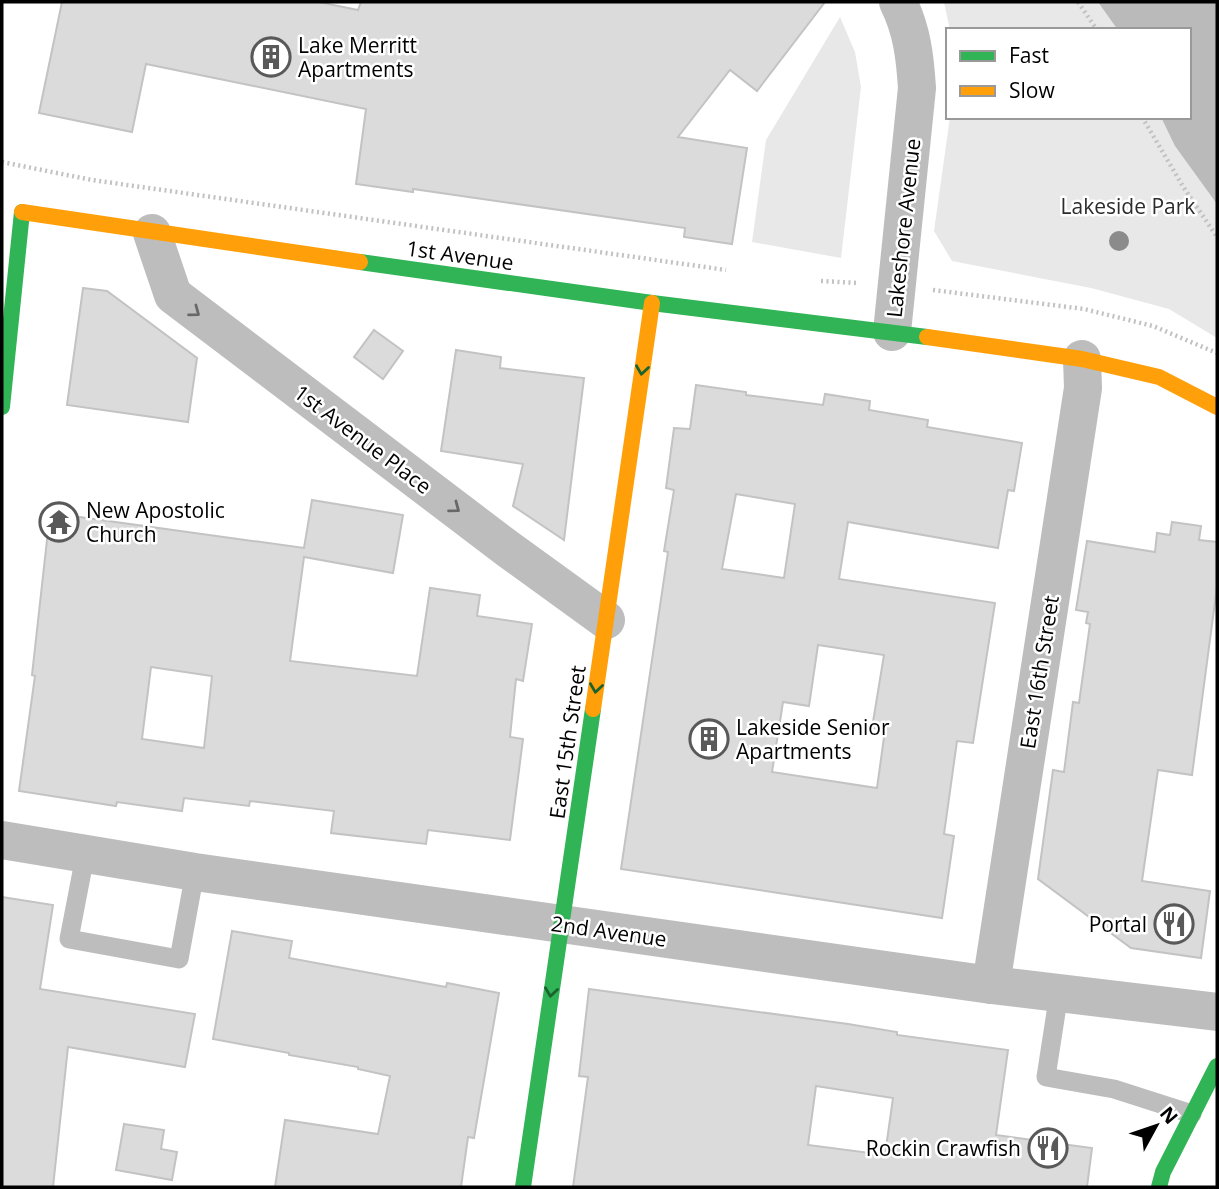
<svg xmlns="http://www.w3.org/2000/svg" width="1219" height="1189" viewBox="0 0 1219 1189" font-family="'Open Sans',sans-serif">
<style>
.green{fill:#e8e8e8}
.water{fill:#bababa}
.building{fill:#dbdbdb;stroke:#c3c3c3;stroke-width:2;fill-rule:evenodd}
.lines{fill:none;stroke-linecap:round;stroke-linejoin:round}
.path{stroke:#c2c2c2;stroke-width:4.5;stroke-dasharray:2 3.5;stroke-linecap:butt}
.lane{stroke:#bdbdbd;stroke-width:19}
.street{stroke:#bdbdbd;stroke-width:38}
.fast{stroke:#30b455;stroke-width:16}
.slow{stroke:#ff9f0a;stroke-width:16}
.tree{fill:#8b8b8b}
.oneway{stroke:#686868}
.oneway2{stroke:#1a632f}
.labels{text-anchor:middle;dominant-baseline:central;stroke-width:5;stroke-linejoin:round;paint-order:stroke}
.poi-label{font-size:21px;fill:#000;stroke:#fff;text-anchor:start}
.park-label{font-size:21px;fill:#2c2c2c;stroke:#fff}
.street-label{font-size:21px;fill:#000;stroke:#fff}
</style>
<rect width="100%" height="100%" fill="#fff"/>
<!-- green -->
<g class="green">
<polygon points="944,2 1217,2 1217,338 1169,309 1091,288 952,261 934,231 950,117 1189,117 1189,30 950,30"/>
<polygon points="840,17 855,52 861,87 841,258 752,242 766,140"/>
</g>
<!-- water -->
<polygon class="water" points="1098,2 1217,2 1217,204 1175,146 1161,117 1189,117 1189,30 1118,30"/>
<!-- building -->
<g class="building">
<polygon points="62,2 319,2 358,10 361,2 825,2 757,91 730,70 678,137 747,148 732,244 684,237 685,228 413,189 413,192 356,184 366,109 146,64 132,132 39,113"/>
<polygon points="83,288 107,291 197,358 188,422 67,405"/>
<polygon points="374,330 403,351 383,379 354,357"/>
<polygon points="456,350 501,357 500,368 584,378 564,540 513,506 523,464 441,451"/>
<path d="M696,385L746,392V395L823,405L825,394L870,401L869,410L928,420L927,427L1022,443L1014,491L1008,490L998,548L848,522L839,579L995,603L973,743L957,741L944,834L954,836L942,918L621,869L668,552L664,551L674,490L666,488L674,428L690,429ZM736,494L795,504L784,578L722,569ZM818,645L884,655L872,728L885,730L877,788L772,772L783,702L809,706Z"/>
<path d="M312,500L403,515L393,573L304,557L290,661L417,676L430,588L480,595L477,616L532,624L523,681L516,679L510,737L523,739L510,840L428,830L426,844L331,833L334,811L250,801L249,806L184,798L182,811L117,802L116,806L19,791L35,676L32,675L50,513L304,548ZM151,667L212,676L204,748L142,739Z"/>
<polygon points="1172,522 1201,526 1199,540 1217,542 1217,587 1192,775 1158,770 1142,881 1210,891 1201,958 1131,948 1038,879 1053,770 1064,772 1073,702 1079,703 1090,624 1086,623 1088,612 1076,610 1087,541 1155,552 1157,533 1170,535"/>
<polygon points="2,897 53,905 40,989 195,1014 185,1067 68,1047 53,1187 2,1187"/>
<polygon points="232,931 292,941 289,958 446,987 447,983 499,993 474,1138 468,1137 461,1187 275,1187 285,1120 378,1134 390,1076 358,1069 358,1067 289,1055 289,1053 213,1039"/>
<path d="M589,989L848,1024L897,1032V1035L1008,1050L996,1135L1092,1148L1087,1187H573L588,1077L579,1076ZM816,1086L893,1098L885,1155L808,1145Z"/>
<polygon points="124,1124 164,1130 161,1149 177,1152 172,1180 116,1170"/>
</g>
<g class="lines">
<!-- path -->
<g class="path">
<polyline points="1078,2 1097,30"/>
<polyline points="1142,117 1184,188 1217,237"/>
<polyline points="2,162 92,180 726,270"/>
<polyline points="821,281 858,283"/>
<polyline points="933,290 1084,309 1153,326 1217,353"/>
</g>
<!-- lane -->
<g class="lane">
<polyline points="85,856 69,939 179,959 195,872"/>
<polyline points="1059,993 1046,1077 1114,1089 1192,1114"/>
</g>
<!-- street -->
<g class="street">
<polyline points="152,233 173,295 508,549 606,620"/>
<path d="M892,332L917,88C915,57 912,30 898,2"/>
<polyline points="2,840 195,872 991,985 1217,1012"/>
<polyline points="991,985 1083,388 1082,359"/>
</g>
<!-- fast -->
<g class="fast">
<polyline points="360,262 652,303 927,337"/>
<polyline points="2,407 22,212"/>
<polyline points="523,1187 593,709"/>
<polyline points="1159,1187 1163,1172 1217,1066"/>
</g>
<!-- slow -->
<g class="slow">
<polyline points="22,212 360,262"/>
<polyline points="927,337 1082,359 1159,377 1217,407"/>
<polyline points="593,709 652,303"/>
</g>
</g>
<!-- trees -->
<circle class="tree" cx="1119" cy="241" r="10"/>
<!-- one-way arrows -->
<defs><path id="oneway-chevron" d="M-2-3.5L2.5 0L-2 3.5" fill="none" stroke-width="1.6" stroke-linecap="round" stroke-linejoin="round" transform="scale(1.75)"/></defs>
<g class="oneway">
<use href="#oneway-chevron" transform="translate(195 312) rotate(37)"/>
<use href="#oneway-chevron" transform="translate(455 508) rotate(37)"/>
</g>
<g class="oneway2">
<use href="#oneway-chevron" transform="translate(642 370) rotate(98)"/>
<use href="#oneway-chevron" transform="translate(596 688) rotate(98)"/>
<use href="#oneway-chevron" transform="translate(551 992) rotate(98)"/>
</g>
<!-- icons -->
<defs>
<g id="building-ring" transform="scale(2.0125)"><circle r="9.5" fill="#fff" stroke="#595959" stroke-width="1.5"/><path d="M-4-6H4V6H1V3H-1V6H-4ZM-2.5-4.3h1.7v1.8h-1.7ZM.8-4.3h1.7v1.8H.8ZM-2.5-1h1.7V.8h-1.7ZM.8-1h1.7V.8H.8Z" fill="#595959"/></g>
<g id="temple-ring" transform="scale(2.0125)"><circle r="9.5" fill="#fff" stroke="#595959" stroke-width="1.5"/><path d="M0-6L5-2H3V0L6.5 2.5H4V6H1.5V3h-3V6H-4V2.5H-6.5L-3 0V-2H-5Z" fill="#595959"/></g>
<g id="restaurant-ring" transform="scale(2.0125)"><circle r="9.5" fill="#fff" stroke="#595959" stroke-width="1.5"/><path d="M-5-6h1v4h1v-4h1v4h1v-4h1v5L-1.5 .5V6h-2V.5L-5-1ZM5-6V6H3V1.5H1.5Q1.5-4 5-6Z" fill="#595959"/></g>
</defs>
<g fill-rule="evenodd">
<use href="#building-ring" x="271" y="57"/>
<use href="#temple-ring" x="59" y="522"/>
<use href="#building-ring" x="709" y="739"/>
<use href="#restaurant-ring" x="1174" y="924"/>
<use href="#restaurant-ring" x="1048" y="1148"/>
</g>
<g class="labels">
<!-- poi labels -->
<g class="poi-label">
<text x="298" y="45">Lake Merritt<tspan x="298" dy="24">Apartments</tspan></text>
<text x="86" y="510">New Apostolic<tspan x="86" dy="24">Church</tspan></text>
<text x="736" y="727">Lakeside Senior<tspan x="736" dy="24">Apartments</tspan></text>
<text x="1147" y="924" text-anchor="end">Portal</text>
<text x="1021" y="1148" text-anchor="end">Rockin Crawfish</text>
</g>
<!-- park labels -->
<g class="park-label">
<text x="1128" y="206">Lakeside Park</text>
</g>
<!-- street labels -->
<g class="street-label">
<text transform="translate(903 228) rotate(-84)">Lakeshore Avenue</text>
<text transform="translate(460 255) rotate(8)">1st Avenue</text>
<text transform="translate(363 439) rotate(37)">1st Avenue Place</text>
<text transform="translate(1039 672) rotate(-81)">East 16th Street</text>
<text transform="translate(567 742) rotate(-82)">East 15th Street</text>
<text transform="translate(609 931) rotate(8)">2nd Avenue</text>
</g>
</g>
<!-- border -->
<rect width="1219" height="1189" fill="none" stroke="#000000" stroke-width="7"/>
<!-- legend -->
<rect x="946" y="28" width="245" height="91" fill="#ffffff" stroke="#999999" stroke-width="2"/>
<rect x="960" y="51" width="35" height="10" fill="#30b455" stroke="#999999" stroke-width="2"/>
<text x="1009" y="63" font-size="21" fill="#000000">Fast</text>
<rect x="960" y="86" width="35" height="10" fill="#ff9f0a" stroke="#999999" stroke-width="2"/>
<text x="1009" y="98" font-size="21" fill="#000000">Slow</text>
<!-- north arrow -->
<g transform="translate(1156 1126) rotate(50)" stroke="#ffffff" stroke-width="5" paint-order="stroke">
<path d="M0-5L12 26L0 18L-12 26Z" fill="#000000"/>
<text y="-10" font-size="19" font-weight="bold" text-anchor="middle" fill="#000000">N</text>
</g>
</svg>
